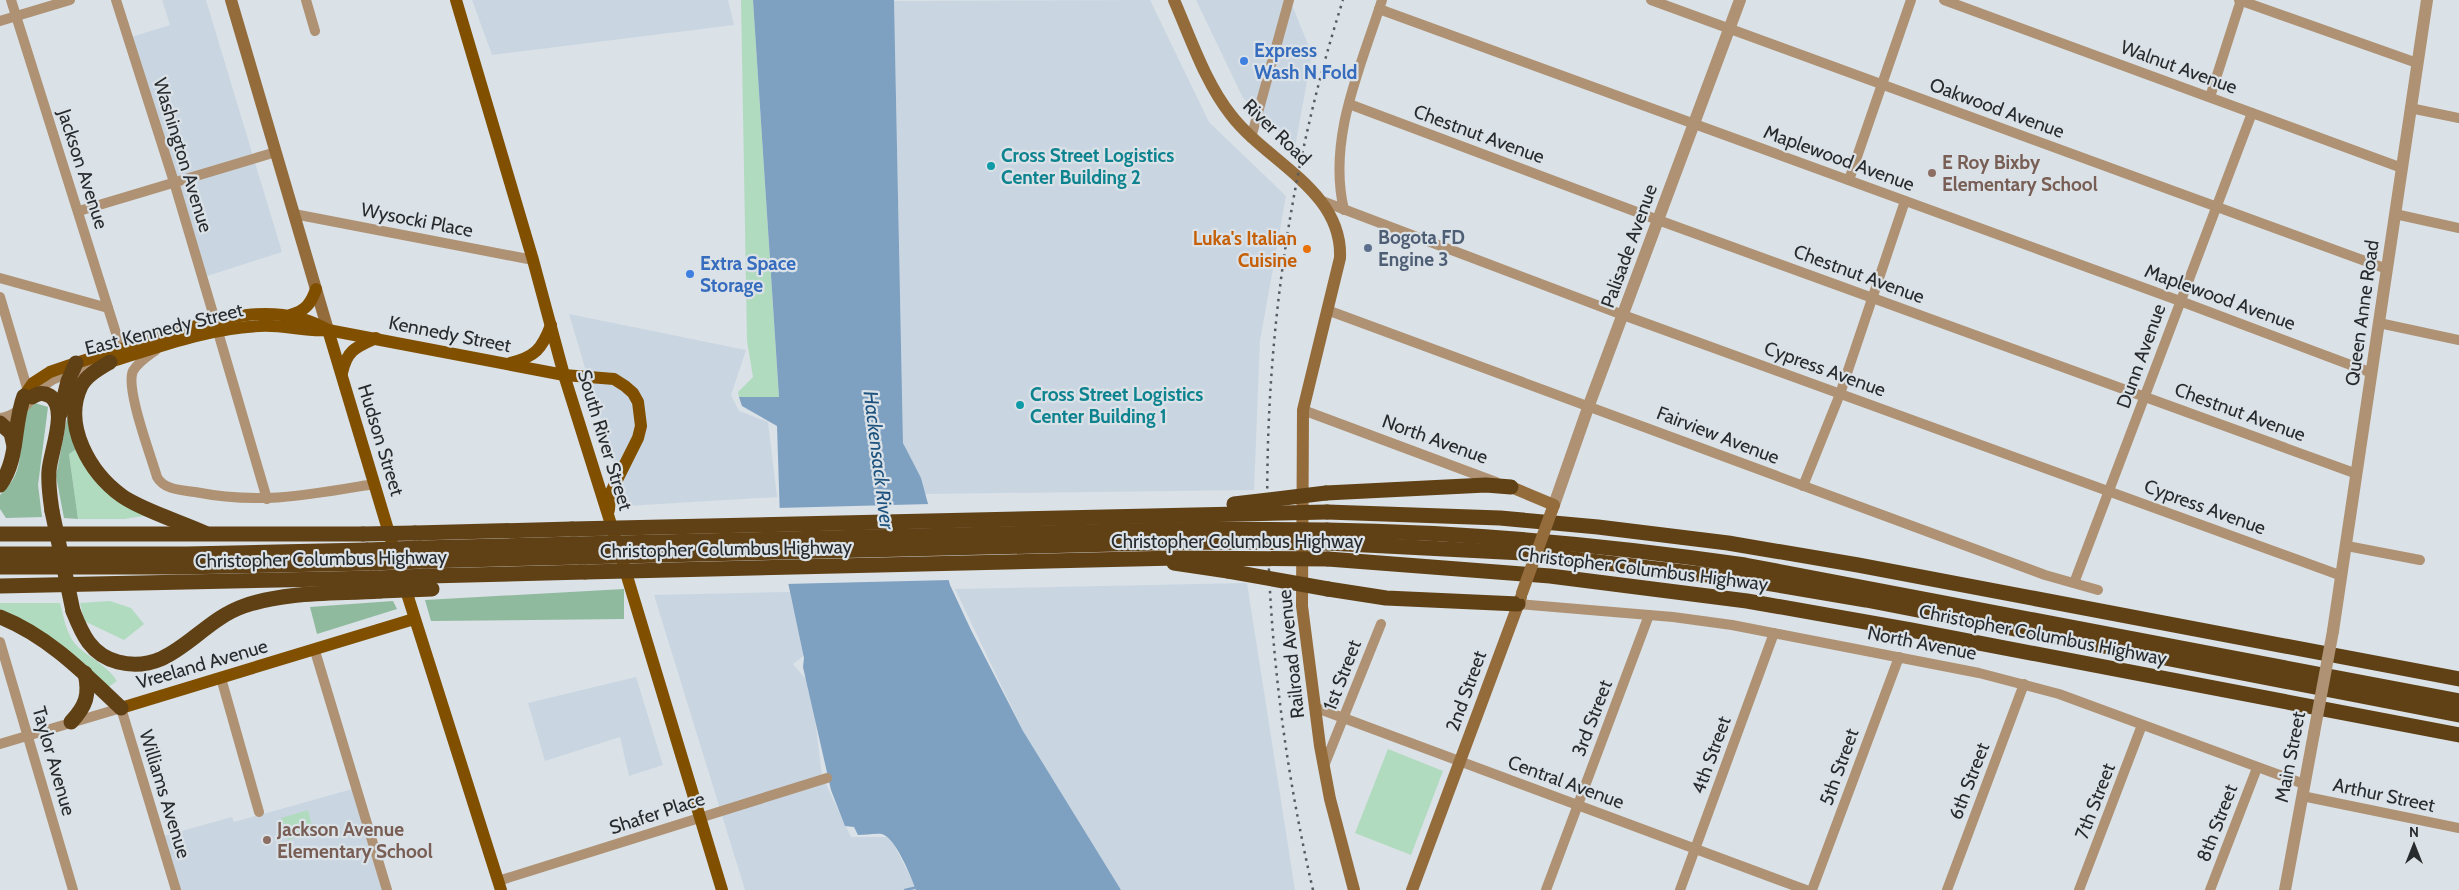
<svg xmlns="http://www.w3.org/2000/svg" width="2459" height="890" viewBox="0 0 2459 890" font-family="Cabin,sans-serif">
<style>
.built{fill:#c9d6e1}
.green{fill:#b1dbbf}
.forest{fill:#8fba9e}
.water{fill:#7ea0c1}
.pier{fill:#dae1e7}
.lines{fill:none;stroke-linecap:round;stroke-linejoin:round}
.stream{stroke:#7ea0c1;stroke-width:2.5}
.minor{stroke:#ae9273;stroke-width:10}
.tertiary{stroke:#ae9273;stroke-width:12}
.secondary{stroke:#946c3b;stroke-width:12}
.primary{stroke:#805000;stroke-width:12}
.motorway{stroke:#604015;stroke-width:15}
.rail{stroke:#575b5e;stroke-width:2.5;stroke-dasharray:2.5 5;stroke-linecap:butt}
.tertiary-bridge{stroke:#ae9273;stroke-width:12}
.secondary-bridge{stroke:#946c3b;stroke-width:12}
.motorway-bridge{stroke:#604015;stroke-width:15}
.shop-dot{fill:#3f7fe0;stroke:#dae1e7;stroke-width:2}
.culture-dot{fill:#0f9aa8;stroke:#dae1e7;stroke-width:2}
.education-dot{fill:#8d6e63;stroke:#dae1e7;stroke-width:2}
.service-dot{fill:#5c6f8a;stroke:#dae1e7;stroke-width:2}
.food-dot{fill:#e8710a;stroke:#dae1e7;stroke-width:2}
.labels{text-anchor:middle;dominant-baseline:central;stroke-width:4.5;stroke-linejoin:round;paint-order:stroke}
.shop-label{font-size:19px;font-weight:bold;fill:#366cbe;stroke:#dae1e7;text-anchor:start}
.street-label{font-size:19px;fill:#282b2d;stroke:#dae1e7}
.culture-label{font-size:19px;font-weight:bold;fill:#0d838f;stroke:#dae1e7;text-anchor:start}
.education-label{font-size:19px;font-weight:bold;fill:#785e54;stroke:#dae1e7;text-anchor:start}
.service-label{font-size:19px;font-weight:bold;fill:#4e5e75;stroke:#dae1e7;text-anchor:start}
.food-label{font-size:19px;font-weight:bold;fill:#c56008;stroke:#dae1e7;text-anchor:end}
.water-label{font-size:20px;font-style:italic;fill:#1d527e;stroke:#dae1e7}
</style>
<rect width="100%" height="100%" fill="#dae1e7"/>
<!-- built -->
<g class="built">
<polygon points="162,0 206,0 282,252 201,278 128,38 170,25"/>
<polygon points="472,0 728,0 734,25 492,55"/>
<polygon points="1150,0 1209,122 1286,196 1260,341 1254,490 925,494 903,442 894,1"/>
<polygon points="1196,0 1290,0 1312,54 1295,147 1243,98"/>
<polygon points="569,314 746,350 731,395 739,411 768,422 777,497 626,506"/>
<polygon points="1247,583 1295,890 1121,890 1023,731 955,589"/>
<polygon points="790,592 805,655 793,664 811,685 822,776 851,837 890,837 917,890 745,890 654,595"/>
<polygon points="636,677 663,765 629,776 620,737 545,761 528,703"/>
<polygon points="356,788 387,890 176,890 160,837 232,817 234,822"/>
</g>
<!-- green -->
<g class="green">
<polygon points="741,0 753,0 779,398 739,397 738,392 753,377 747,341"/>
<polygon points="76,449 101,488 150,515 124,519 78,519 69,453"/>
<polygon points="110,601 131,608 144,624 124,640 84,621 80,603"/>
<path d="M0,603H60C64,618 66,635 78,647C91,659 107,665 117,681L107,688L51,637L0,609Z"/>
<polygon points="1388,749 1443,771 1411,855 1355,833"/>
<polygon points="308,810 314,833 288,840 281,818"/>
</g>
<!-- forest -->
<g class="forest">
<path d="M35,403L48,407L38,485L42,517L6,518L0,509V495C30,468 15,445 25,415C26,410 32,406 35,403Z"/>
<polygon points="69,408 76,449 69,454 78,519 64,518 56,476"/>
<polygon points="624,589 624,619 431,621 425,600"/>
<polygon points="393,601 397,609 317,634 310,607"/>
</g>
<!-- water -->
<path class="water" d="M753,0H894L903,443L921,478L950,585L971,630L1023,731L1121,890H916C911,877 896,838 882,834C875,833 865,835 858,835L854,827L845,826L831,790L803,667L804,658L781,549L777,426L742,406L739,397H779Z"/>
<!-- pier -->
<polygon class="pier" points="930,504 951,580 785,584 778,549 777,508"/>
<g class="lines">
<!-- stream -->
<polyline class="stream" points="905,890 918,887"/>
<!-- minor -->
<g class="minor">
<polyline points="11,0 121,349"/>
<polyline points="116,0 174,182 215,320"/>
<polyline points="306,0 315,31"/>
<polyline points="1651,0 2387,269"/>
<polyline points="1944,0 2402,168"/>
<polyline points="2239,0 2417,63"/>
<polyline points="1379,9 2180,301 2372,373"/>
<polyline points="0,21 70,0"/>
<polyline points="2210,97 2241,0"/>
<polyline points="1349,104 1658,220 2357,474"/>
<polyline points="2410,108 2459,118"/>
<polyline points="1251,138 1289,0"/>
<polyline points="1849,180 1911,0"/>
<polyline points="1322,201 1623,315 2342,576"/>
<path d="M1344,210C1327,138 1361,67 1382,0"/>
<polyline points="79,211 276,152"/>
<polyline points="294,214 533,260"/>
<polyline points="2395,214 2459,228"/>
<polyline points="0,278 108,308"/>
<polyline points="0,297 28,391"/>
<polyline points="1327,310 2045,575 2098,590"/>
<polyline points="2379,323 2459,340"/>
<polyline points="218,332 267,499"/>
<path d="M156,350C148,356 138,362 133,371C125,388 151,456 157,477C164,490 182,490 195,492C262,505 308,495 374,484"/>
<polyline points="1303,410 1496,482"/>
<polyline points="1803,486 1840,394 1905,201"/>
<polyline points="2347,546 2420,560"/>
<polyline points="2074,583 2252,113"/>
<polyline points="1518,604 1673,617 1732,625 1979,673 2059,694 2304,784"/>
<polyline points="0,642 73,890"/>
<polyline points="315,651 387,890"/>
<polyline points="221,678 259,812"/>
<polyline points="1314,707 1806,890"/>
<polyline points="0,744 121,708 176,890"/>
<polyline points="1324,766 1381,624"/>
<polyline points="2302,796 2459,828"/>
<polyline points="498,881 827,778"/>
<polyline points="1546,890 1649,615"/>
<polyline points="1680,890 1774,633"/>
<polyline points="1812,890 1899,657"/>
<polyline points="1947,890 2024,684"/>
<polyline points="2079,890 2142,725"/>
<polyline points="2210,890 2257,768"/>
</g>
<!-- tertiary -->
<g class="tertiary">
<path d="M0,419C24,417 32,390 52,379C68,370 88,367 105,363"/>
<polyline points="1554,505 1589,405 1740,0"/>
<polyline points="2333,631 2427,0"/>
<polyline points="2285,890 2314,733"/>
</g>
<!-- secondary -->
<g class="secondary">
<polyline points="231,0 328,330"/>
<path d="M1174,0C1191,39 1205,82 1231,115C1267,162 1343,191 1340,258L1303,410L1302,606L1320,746L1330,799L1354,890"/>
<polyline points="1511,487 1554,505 1552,510"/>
<polyline points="1412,890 1521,597"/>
</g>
<!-- primary -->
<g class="primary">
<polyline points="456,0 533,260 564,375 615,537"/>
<path d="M290,315C305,311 311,304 316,289"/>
<polyline points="328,330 392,543"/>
<path d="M110,362C158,347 209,328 259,326C282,324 305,332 328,330L564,375L614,379L625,386L633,393L638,402L641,426L638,438L610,494L609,510"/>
<path d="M510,363C535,357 542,349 551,325"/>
<path d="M342,373C347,350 356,347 376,338"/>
<path d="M24,396L33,383L50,372C83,360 117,350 151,340C208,322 272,297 328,330"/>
<polyline points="623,563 722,890"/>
<polyline points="403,581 501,890"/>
<polyline points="121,708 414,619"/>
</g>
<!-- motorway -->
<g class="motorway">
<path d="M110,362C100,368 87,375 81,386C62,425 90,473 122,496C142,510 181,522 205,533"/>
<path d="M32,397C38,393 43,392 50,396C69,408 50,453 49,471C48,485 50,497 52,511"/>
<polyline points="60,414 68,381 76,363"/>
<polyline points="0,423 11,433 14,446"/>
<path d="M0,485C19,459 13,425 24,396"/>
<polyline points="1326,493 1486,485 1511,487"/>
<polyline points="1327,512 1500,518 1598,527 1728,543 1858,565 2459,679"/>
<path d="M1327,530C1467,532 1607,545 1745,565L2459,701"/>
<polyline points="415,533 572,529"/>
<polyline points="0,534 363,534"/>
<polyline points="1327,543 1523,553 1742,579 1866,600 2459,715"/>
<polyline points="420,548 576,544"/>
<polyline points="0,554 187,554 367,550"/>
<polyline points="1328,559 1550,576 1747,601 1911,630 2459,735"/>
<polyline points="424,561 580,557"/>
<polyline points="1174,563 1228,571"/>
<polyline points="0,567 179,567 371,563"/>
<polyline points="428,576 585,572"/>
<polyline points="0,586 376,578"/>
<polyline points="1328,589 1386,598 1518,604"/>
<path d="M73,611C82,634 91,655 118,662C172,676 197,622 244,606C287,591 336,594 380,591"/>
<path d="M0,617C48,636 84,673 121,708"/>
<path d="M71,722C86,706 90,695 85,673"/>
</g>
<!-- rail -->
<path class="rail" d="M1313,890C1245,598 1251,287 1343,0"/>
<!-- tertiary-bridge -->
<polyline class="tertiary-bridge" points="2314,733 2333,631"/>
<!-- secondary-bridge -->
<polyline class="secondary-bridge" points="1522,593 1552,510"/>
<!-- motorway-bridge -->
<g class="motorway-bridge">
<polyline points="1234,504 1326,493"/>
<polyline points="52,511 73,611"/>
<polyline points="572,529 1327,512"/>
<polyline points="363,534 415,533"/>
<polyline points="576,544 1210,529 1327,530"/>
<polyline points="367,550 420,548"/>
<polyline points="580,557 1197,542 1327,543"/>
<polyline points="371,563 424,561"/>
<polyline points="1228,571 1328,589"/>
<polyline points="585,572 1177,558 1328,559"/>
<polyline points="376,578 428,576"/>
<polyline points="380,591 432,589"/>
</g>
</g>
<!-- markers -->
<g class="shop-dot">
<circle cx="1244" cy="61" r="5"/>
<circle cx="690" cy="274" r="5"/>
</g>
<g class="culture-dot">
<circle cx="991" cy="166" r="5"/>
<circle cx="1020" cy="405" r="5"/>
</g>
<g class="education-dot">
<circle cx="1932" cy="173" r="5"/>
<circle cx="267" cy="840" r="5"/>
</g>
<circle class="service-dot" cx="1368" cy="248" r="5"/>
<circle class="food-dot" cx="1307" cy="249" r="5"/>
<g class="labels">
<!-- shop labels -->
<g class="shop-label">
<text x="1254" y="50">Express<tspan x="1254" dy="22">Wash N Fold</tspan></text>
<text x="700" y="263">Extra Space<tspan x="700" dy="22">Storage</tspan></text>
</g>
<!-- street labels -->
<g class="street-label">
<text transform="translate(2179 67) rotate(20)">Walnut Avenue</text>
<text transform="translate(1997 108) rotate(20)">Oakwood Avenue</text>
<text transform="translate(1277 132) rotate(44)">River Road</text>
<text transform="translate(1479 134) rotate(20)">Chestnut Avenue</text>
<text transform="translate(183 155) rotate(73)">Washington Avenue</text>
<text transform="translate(1839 158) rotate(20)">Maplewood Avenue</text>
<text transform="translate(83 169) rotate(72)">Jackson Avenue</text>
<text transform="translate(417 220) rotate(11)">Wysocki Place</text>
<text transform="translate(1629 246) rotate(-70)">Palisade Avenue</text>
<text transform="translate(1859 274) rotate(20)">Chestnut Avenue</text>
<text transform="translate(2220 297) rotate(20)">Maplewood Avenue</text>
<text transform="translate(2362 313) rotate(-82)">Queen Anne Road</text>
<text transform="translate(164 329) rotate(-14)">East Kennedy Street</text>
<text transform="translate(450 334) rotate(11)">Kennedy Street</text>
<text transform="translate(2141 356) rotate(-70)">Dunn Avenue</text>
<text transform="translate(1825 369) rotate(20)">Cypress Avenue</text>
<text transform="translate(2240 412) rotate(20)">Chestnut Avenue</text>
<text transform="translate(1718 435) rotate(21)">Fairview Avenue</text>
<text transform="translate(1435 439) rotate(20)">North Avenue</text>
<text transform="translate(381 440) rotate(73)">Hudson Street</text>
<text transform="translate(605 440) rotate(73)">South River Street</text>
<text transform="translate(2205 507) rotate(20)">Cypress Avenue</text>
<text x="1237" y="541">Christopher Columbus Highway</text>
<text transform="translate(726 549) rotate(-1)">Christopher Columbus Highway</text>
<text transform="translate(321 559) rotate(-1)">Christopher Columbus Highway</text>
<text transform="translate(1643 569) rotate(7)">Christopher Columbus Highway</text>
<text transform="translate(2043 635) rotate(11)">Christopher Columbus Highway</text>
<text transform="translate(1922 643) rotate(11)">North Avenue</text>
<text transform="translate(1291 654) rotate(-96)">Railroad Avenue</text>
<text transform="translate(202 664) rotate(-16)">Vreeland Avenue</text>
<text transform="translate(1342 675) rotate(-69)">1st Street</text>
<text transform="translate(1466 691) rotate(-70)">2nd Street</text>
<text transform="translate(1592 718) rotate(-69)">3rd Street</text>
<text transform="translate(1711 755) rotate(-70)">4th Street</text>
<text transform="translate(2290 757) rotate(-79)">Main Street</text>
<text transform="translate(54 761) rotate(74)">Taylor Avenue</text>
<text transform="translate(1839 767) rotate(-70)">5th Street</text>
<text transform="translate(1969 781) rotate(-69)">6th Street</text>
<text transform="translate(1566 782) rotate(20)">Central Avenue</text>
<text transform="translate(165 794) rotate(73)">Williams Avenue</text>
<text transform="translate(2384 795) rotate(12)">Arthur Street</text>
<text transform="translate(2095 801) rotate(-69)">7th Street</text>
<text transform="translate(657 813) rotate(-18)">Shafer Place</text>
<text transform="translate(2217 823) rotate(-69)">8th Street</text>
</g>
<!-- culture labels -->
<g class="culture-label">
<text x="1001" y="155">Cross Street Logistics<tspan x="1001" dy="22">Center Building 2</tspan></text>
<text x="1030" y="394">Cross Street Logistics<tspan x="1030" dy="22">Center Building 1</tspan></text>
</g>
<!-- education labels -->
<g class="education-label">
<text x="1942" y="162">E Roy Bixby<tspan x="1942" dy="22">Elementary School</tspan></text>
<text x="277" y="829">Jackson Avenue<tspan x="277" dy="22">Elementary School</tspan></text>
</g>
<!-- service labels -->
<g class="service-label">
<text x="1378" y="237">Bogota FD<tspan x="1378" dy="22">Engine 3</tspan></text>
</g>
<!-- food labels -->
<g class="food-label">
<text x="1297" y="238">Luka's Italian<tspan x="1297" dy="22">Cuisine</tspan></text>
</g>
<!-- water labels -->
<g class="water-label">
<text transform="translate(879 460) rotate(83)">Hackensack River</text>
</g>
</g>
<!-- north arrow -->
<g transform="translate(2414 845)" stroke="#dae1e7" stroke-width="4" paint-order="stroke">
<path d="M0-4L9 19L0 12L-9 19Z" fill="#282b2d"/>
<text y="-8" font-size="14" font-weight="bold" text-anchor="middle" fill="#282b2d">N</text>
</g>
</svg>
